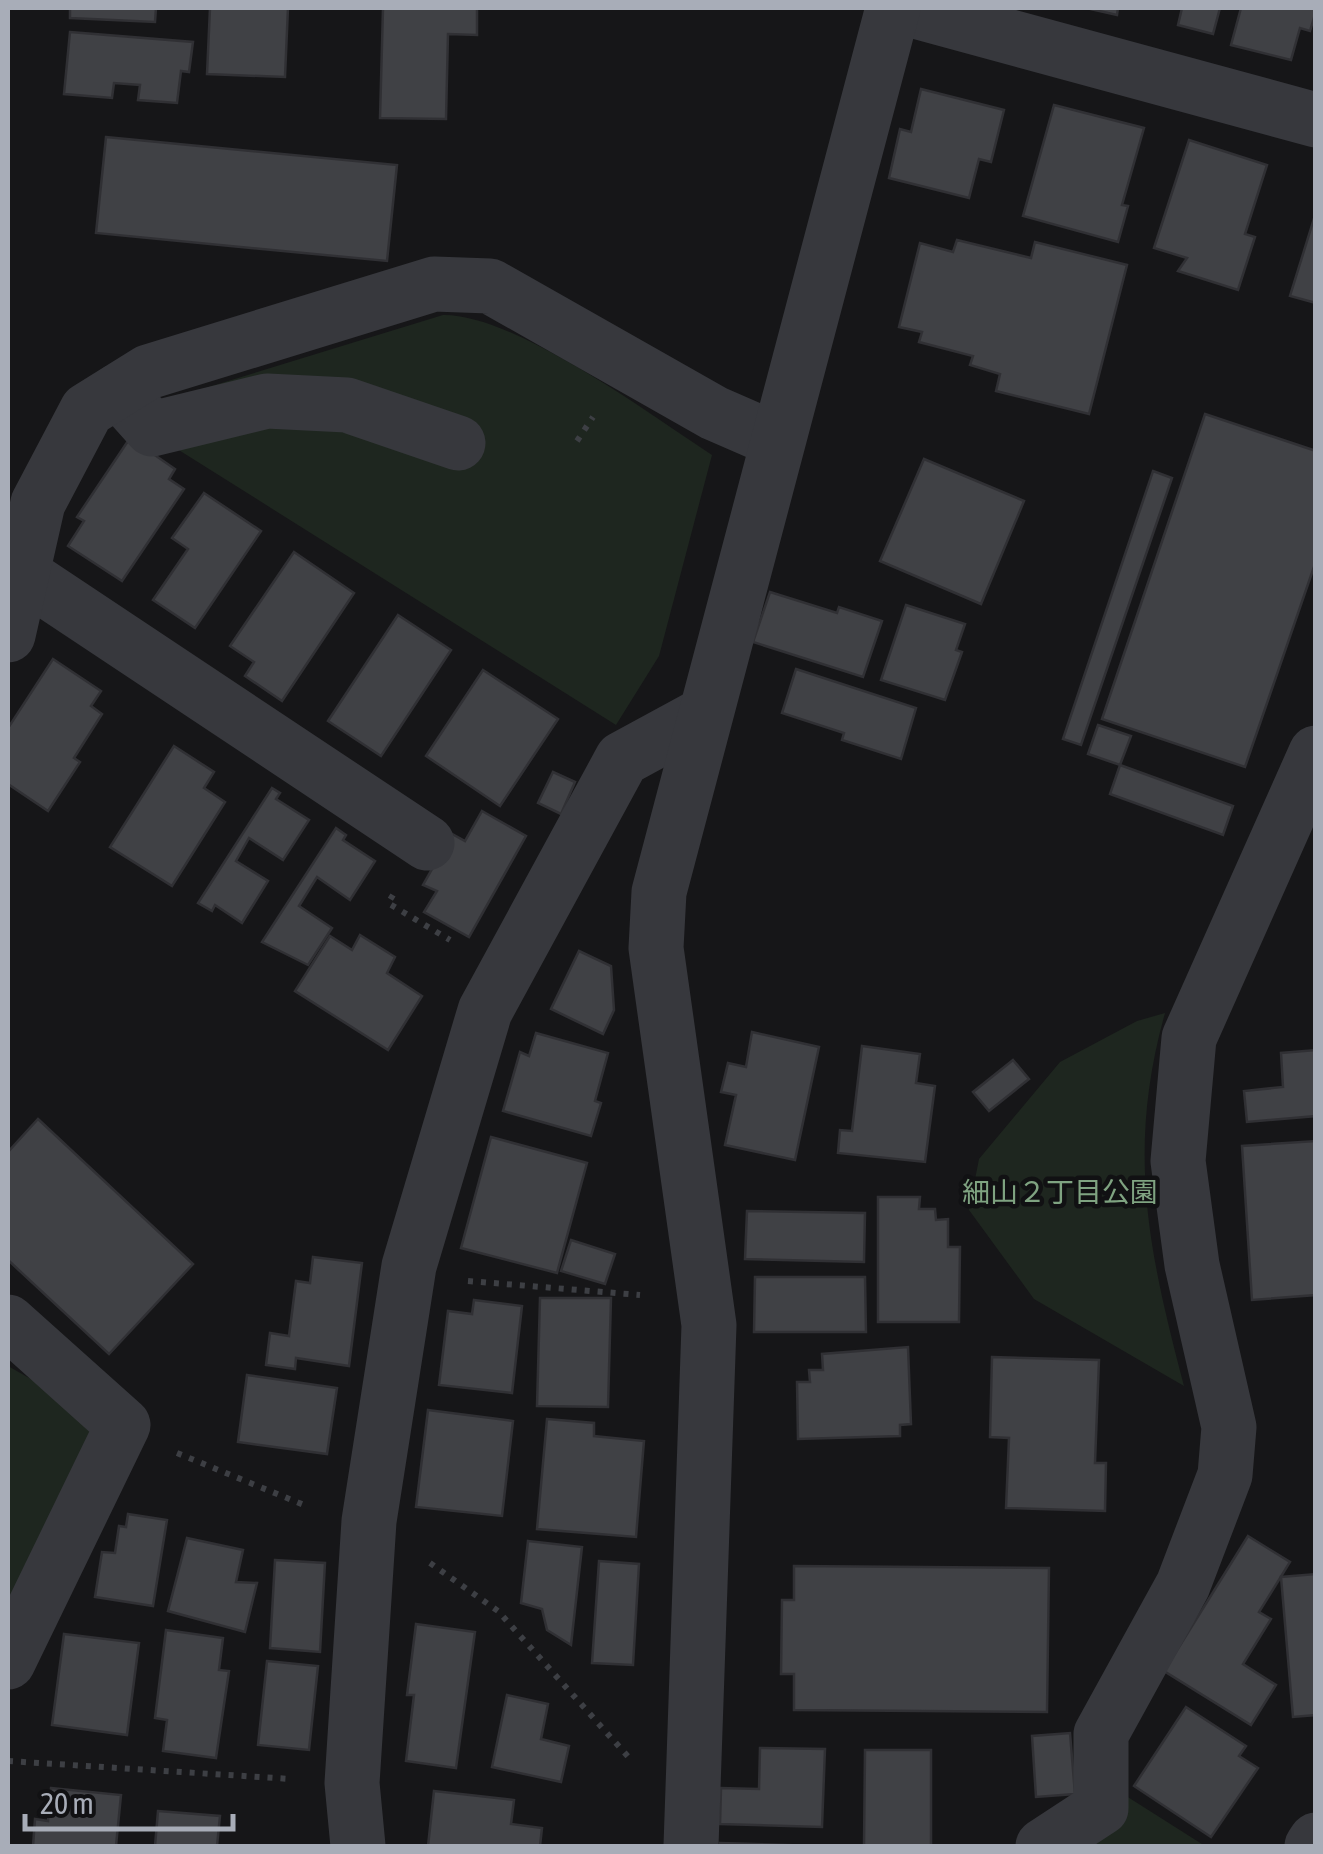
<svg xmlns="http://www.w3.org/2000/svg" width="1323" height="1854" viewBox="0 0 1323 1854" font-family="'Asap Condensed','Noto Sans JP',sans-serif">
<style>
.green{fill:#1e261f}
.building{fill:#404145;stroke:#303034;stroke-width:2.5}
.lines{fill:none;stroke-linecap:round;stroke-linejoin:round}
.path{stroke:#3d3f44;stroke-width:6;stroke-dasharray:5 8;stroke-linecap:butt}
.minor{stroke:#37383d;stroke-width:55}
.labels{text-anchor:middle;dominant-baseline:central;stroke-width:9;stroke-linejoin:round;paint-order:stroke}
.park-label{font-size:28px;fill:#7fa381;stroke:#111113}
</style>
<rect width="100%" height="100%" fill="#161618"/>
<!-- green -->
<g class="green">
<path d="M443,315C515,314 649,414 712,455L659,656L616,725L158,437L266,419L446,423L163,401Z"/>
<path d="M1165,1013C1126,1152 1149,1252 1184,1386L1034,1299L969,1210L979,1159L1060,1062L1137,1021Z"/>
<polygon points="8,1366 78,1406 94,1442 8,1611"/>
<polygon points="1123,1794 1205,1846 1087,1846"/>
</g>
<!-- building -->
<g class="building">
<polygon points="70,8 156,8 155,22 70,18"/>
<polygon points="210,8 288,8 285,77 207,74"/>
<polygon points="383,8 477,8 477,35 448,34 446,119 380,118"/>
<polygon points="1086,8 1118,8 1117,15"/>
<polygon points="1182,8 1220,8 1213,34 1178,25"/>
<polygon points="1241,8 1316,8 1316,11 1310,31 1300,28 1291,60 1231,45"/>
<polygon points="70,32 193,42 189,72 181,71 177,103 138,100 140,85 114,83 112,98 64,94"/>
<polygon points="921,89 1004,110 991,162 979,159 969,198 889,178 900,129 911,132"/>
<polygon points="1054,105 1144,128 1122,205 1128,206 1118,242 1023,216"/>
<polygon points="106,137 397,165 387,261 96,233"/>
<polygon points="1189,140 1267,165 1245,234 1255,237 1238,290 1178,271 1187,258 1154,248"/>
<polygon points="1316,212 1316,303 1290,296"/>
<polygon points="957,240 1031,258 1035,242 1127,265 1089,414 996,391 1000,374 970,365 973,356 919,342 922,332 899,327 920,243 953,252"/>
<polygon points="1205,414 1316,451 1316,561 1245,767 1102,719"/>
<polygon points="130,438 175,469 169,479 184,489 122,581 68,546 84,521 77,517"/>
<polygon points="924,459 1024,501 981,604 880,561"/>
<polygon points="1153,471 1172,478 1081,745 1063,739"/>
<polygon points="204,493 261,531 195,628 153,600 188,549 172,538"/>
<polygon points="294,552 354,593 282,701 245,676 254,662 230,646"/>
<polygon points="770,592 837,613 839,607 882,621 863,677 753,642"/>
<polygon points="906,605 965,624 956,650 962,652 945,700 881,680"/>
<polygon points="398,615 451,650 381,756 328,721"/>
<polygon points="53,659 101,691 91,706 102,714 74,758 80,762 48,811 8,784 8,728"/>
<polygon points="796,669 916,708 901,759 842,740 844,733 782,713"/>
<polygon points="483,670 558,719 500,806 426,756"/>
<polygon points="1098,725 1131,736 1120,765 1088,754"/>
<polygon points="174,746 214,772 204,788 225,802 172,886 110,847"/>
<polygon points="1120,765 1233,806 1223,835 1110,794"/>
<polygon points="553,772 575,782 561,814 538,803"/>
<polygon points="272,788 280,793 276,799 309,820 283,860 249,838 236,861 268,881 242,923 215,905 212,911 198,903"/>
<polygon points="482,811 526,836 469,937 424,912 437,891 423,885 452,834 465,841"/>
<polygon points="336,828 346,835 343,840 375,861 350,900 317,877 299,906 332,928 308,965 262,942"/>
<polygon points="360,935 395,957 387,973 422,996 388,1050 295,991 330,936 352,950"/>
<polygon points="579,951 611,966 614,1010 603,1034 551,1009"/>
<polygon points="752,1032 819,1047 795,1160 725,1145 736,1095 721,1092 728,1063 746,1067"/>
<polygon points="536,1033 608,1053 595,1101 601,1103 591,1136 503,1111 520,1052 529,1056"/>
<polygon points="862,1046 920,1054 916,1083 935,1086 925,1162 838,1153 840,1130 852,1131"/>
<polygon points="1316,1050 1316,1116 1247,1122 1244,1091 1283,1087 1281,1053"/>
<polygon points="1013,1060 1029,1079 989,1111 973,1092"/>
<polygon points="38,1119 193,1264 109,1354 8,1260 8,1152"/>
<polygon points="491,1137 587,1163 557,1273 461,1248"/>
<polygon points="1316,1141 1316,1295 1252,1300 1242,1146"/>
<polygon points="878,1197 920,1197 919,1209 935,1209 936,1220 948,1219 948,1247 960,1247 959,1322 878,1322"/>
<polygon points="747,1211 865,1213 864,1262 745,1259"/>
<polygon points="571,1240 615,1254 605,1284 561,1271"/>
<polygon points="313,1257 362,1263 349,1366 296,1358 295,1369 266,1365 270,1333 289,1336 296,1281 310,1283"/>
<polygon points="755,1277 865,1277 866,1332 754,1332"/>
<polygon points="540,1298 611,1298 608,1407 537,1406"/>
<polygon points="474,1300 522,1306 512,1393 439,1385 448,1311 472,1314"/>
<polygon points="908,1347 911,1424 900,1425 900,1436 798,1439 797,1382 810,1382 809,1370 823,1370 822,1354"/>
<polygon points="992,1357 1099,1360 1095,1463 1106,1463 1105,1511 1006,1508 1009,1438 990,1437"/>
<polygon points="247,1375 337,1388 327,1454 238,1442"/>
<polygon points="428,1410 513,1421 502,1516 416,1507"/>
<polygon points="547,1419 594,1423 594,1436 644,1441 636,1537 537,1529"/>
<polygon points="128,1514 167,1520 153,1606 95,1597 102,1552 115,1553 119,1526 126,1527"/>
<polygon points="1248,1536 1290,1562 1259,1612 1271,1619 1243,1664 1276,1685 1251,1725 1164,1671"/>
<polygon points="187,1538 243,1550 236,1582 257,1583 245,1632 168,1611"/>
<polygon points="528,1541 582,1547 571,1645 547,1630 542,1609 521,1603"/>
<polygon points="275,1560 325,1563 320,1652 270,1648"/>
<polygon points="599,1561 639,1564 633,1665 592,1663"/>
<polygon points="794,1566 1049,1568 1047,1712 794,1710 794,1674 781,1674 782,1600 794,1600"/>
<polygon points="1316,1574 1316,1715 1293,1717 1281,1577"/>
<polygon points="416,1624 475,1632 456,1768 406,1761 414,1695 407,1695"/>
<polygon points="166,1630 223,1638 219,1670 229,1671 216,1758 163,1751 167,1720 155,1718"/>
<polygon points="64,1634 139,1643 127,1735 52,1725"/>
<polygon points="267,1661 318,1666 309,1750 258,1745"/>
<polygon points="507,1695 548,1704 541,1739 569,1746 561,1782 492,1767"/>
<polygon points="1186,1707 1246,1746 1239,1756 1258,1768 1211,1837 1134,1786"/>
<polygon points="1070,1733 1075,1794 1036,1797 1032,1736"/>
<polygon points="760,1748 825,1749 822,1827 720,1824 721,1788 759,1789"/>
<polygon points="865,1750 931,1750 931,1846 864,1846"/>
<polygon points="51,1788 121,1795 116,1846 33,1846 35,1819 48,1821"/>
<polygon points="434,1791 514,1800 511,1824 542,1828 540,1846 428,1846"/>
<polygon points="158,1811 220,1816 217,1846 155,1846"/>
<polygon points="720,1843 817,1846 720,1846"/>
</g>
<g class="lines">
<!-- path -->
<g class="path">
<polyline points="577,441 593,417"/>
<polyline points="393,895 388,903 450,940"/>
<polyline points="468,1281 640,1295"/>
<polyline points="177,1453 309,1507"/>
<polyline points="430,1563 498,1611 631,1760"/>
<polyline points="8,1761 291,1779"/>
</g>
<!-- minor -->
<g class="minor">
<polyline points="904,8 1316,120"/>
<polyline points="118,391 152,429 267,401 347,405 458,443"/>
<polyline points="21,573 427,843"/>
<polyline points="8,635 38,503 87,410 148,372 434,284 490,286 714,413 776,440"/>
<polyline points="8,1322 123,1425 8,1662"/>
<polyline points="358,1846 352,1783 369,1521 409,1266 485,1011 622,759 703,715"/>
<polyline points="691,1846 709,1325 656,948 659,892 893,8"/>
<polyline points="1043,1846 1101,1808 1101,1734 1183,1585 1225,1475 1229,1427 1192,1265 1178,1161 1189,1038 1316,753"/>
<polyline points="1312,1846 1316,1840"/>
</g>
</g>
<g class="labels">
<!-- park labels -->
<g class="park-label">
<text x="1060" y="1192">細山２丁目公園</text>
</g>
</g>
<!-- border -->
<rect width="1323" height="1854" fill="none" stroke="#a8adb8" stroke-width="20"/>
<!-- scale -->
<path d="M25 1814v15h208v-15" fill="none" stroke="#a8adb8" stroke-width="5"/>
<text x="40" y="1814" font-size="30" fill="#a8adb8" stroke="#111113" stroke-width="8" paint-order="stroke">20 m</text>
</svg>
